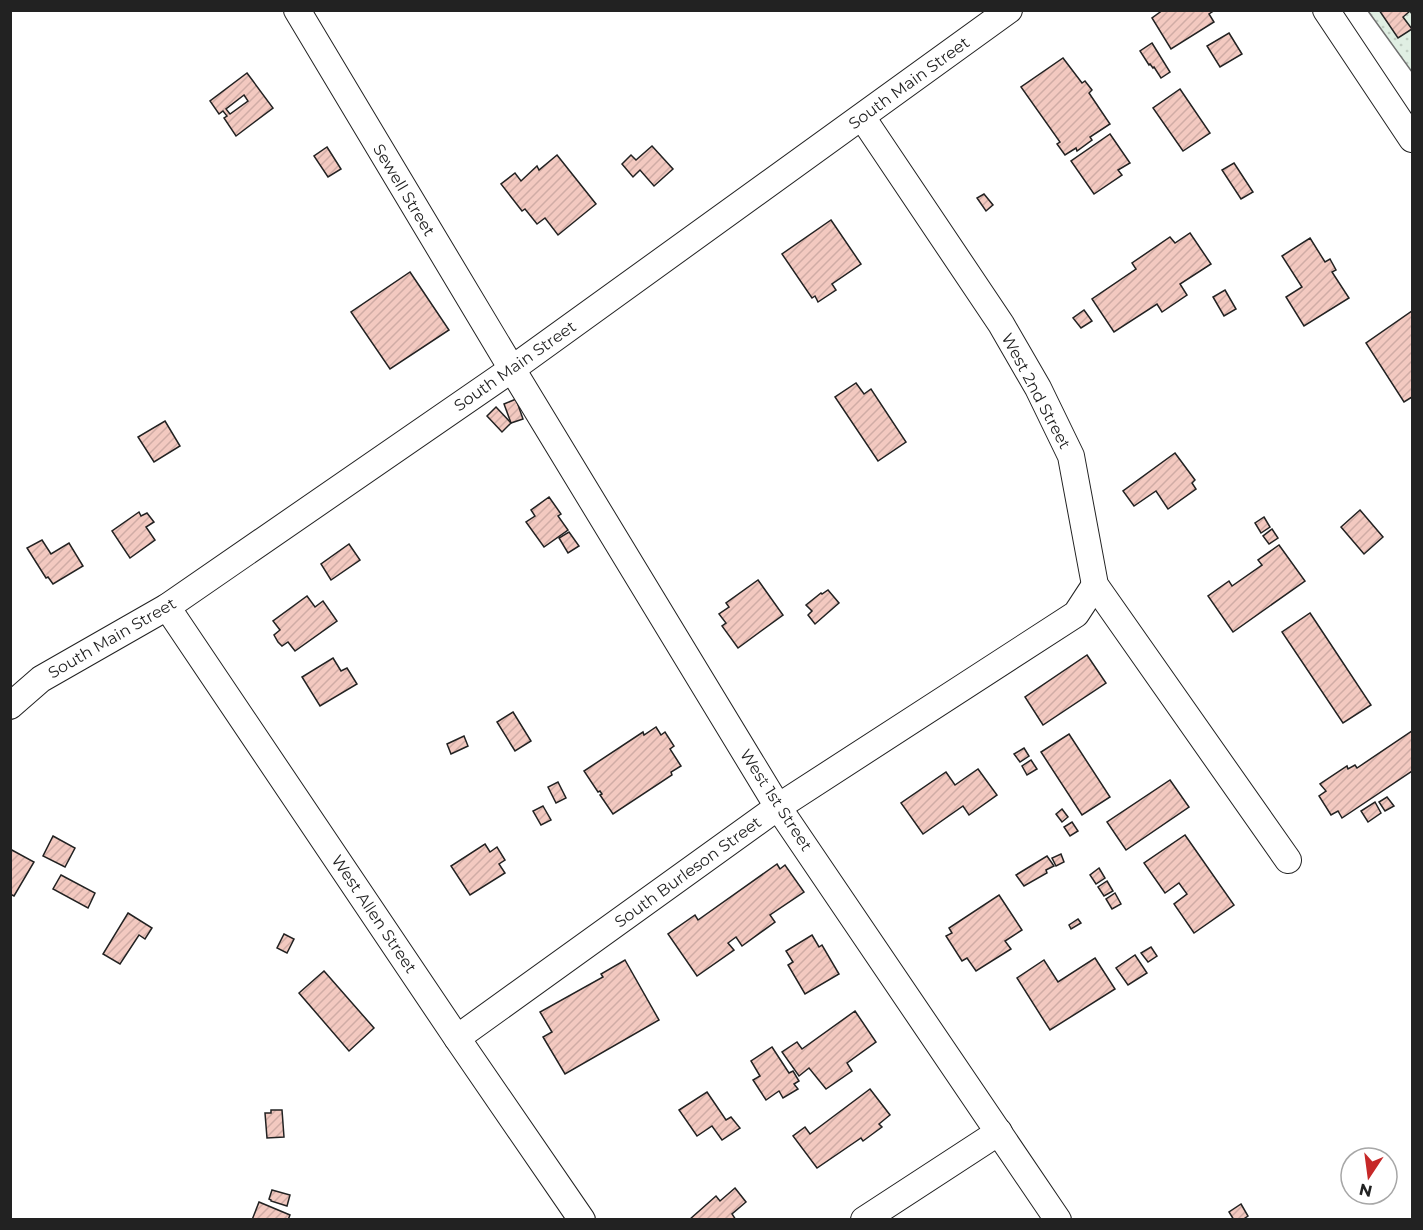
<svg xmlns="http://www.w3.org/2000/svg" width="1423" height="1230" viewBox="0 0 1423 1230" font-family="Montserrat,sans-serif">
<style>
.grass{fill:url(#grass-dots);stroke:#6f6f6f;stroke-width:1.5}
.building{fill:url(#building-hatch);stroke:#222;stroke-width:1.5;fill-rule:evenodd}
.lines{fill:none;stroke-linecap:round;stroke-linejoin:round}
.street-casing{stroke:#222;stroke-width:28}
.street{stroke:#fff;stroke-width:26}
.labels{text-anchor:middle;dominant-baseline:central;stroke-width:4.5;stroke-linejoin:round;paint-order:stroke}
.street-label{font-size:16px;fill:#222;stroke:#fff}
</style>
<defs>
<pattern id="grass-dots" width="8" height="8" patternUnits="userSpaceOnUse" patternTransform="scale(1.5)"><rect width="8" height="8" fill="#e0efe3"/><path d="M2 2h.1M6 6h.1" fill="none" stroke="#c0cdc2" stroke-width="1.8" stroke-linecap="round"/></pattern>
<pattern id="building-hatch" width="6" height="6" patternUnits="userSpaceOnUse" patternTransform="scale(1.5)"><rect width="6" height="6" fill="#f3c9c0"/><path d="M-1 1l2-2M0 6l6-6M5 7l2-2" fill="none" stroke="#d0aca5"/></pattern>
</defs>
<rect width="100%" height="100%" fill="#fff"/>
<!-- grass -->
<polygon class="grass" points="1368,11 1412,11 1412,72"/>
<!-- building -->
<g class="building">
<polygon points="1163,10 1215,10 1209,14 1214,22 1171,49 1152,18"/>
<polygon points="1379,10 1412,10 1412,14 1410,11 1403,17 1412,29 1398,38"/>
<polygon points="1229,33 1242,54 1220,67 1207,46"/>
<polygon points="1152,43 1170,72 1161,78 1154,67 1153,68 1150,64 1149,65 1140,51"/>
<polygon points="1063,58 1082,83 1085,81 1092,90 1089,93 1110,124 1090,137 1092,140 1077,151 1076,148 1065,155 1057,144 1060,142 1021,87"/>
<path d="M247,73L273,108L236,136L224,118L227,116L223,111L219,114L210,101ZM244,95L248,101L230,114L226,109Z"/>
<polygon points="1180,89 1210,133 1183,151 1153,108"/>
<polygon points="1110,134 1130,163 1118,170 1122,175 1094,194 1071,161"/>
<polygon points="652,146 673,169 654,186 640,170 633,177 622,164 631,155 636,160"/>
<polygon points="327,147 341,169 328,177 314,156"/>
<polygon points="557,155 596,204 558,235 545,218 537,224 525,209 522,211 501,184 515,173 521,181 537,166 539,170"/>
<polygon points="1234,163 1253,192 1241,199 1222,170"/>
<polygon points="984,194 993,205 986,211 977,198"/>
<polygon points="831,220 861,264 832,284 836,290 818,302 815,296 812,298 782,254"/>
<polygon points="1190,233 1211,264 1180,284 1187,295 1162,312 1157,304 1114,332 1092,299 1136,269 1132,263 1170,237 1175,243"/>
<polygon points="1310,238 1325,262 1330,259 1336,270 1332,272 1349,298 1304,326 1286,297 1302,287 1282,256"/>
<polygon points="410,272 449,330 390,369 351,312"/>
<polygon points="1225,290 1236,309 1224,316 1213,297"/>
<polygon points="1084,310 1092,321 1081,328 1073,318"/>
<polygon points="1412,311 1412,397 1404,402 1366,343"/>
<polygon points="856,383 864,394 871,389 906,442 878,461 835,397"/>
<polygon points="516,399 523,419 511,423 504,404"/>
<polygon points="496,407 511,423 502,432 487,416"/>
<polygon points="165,421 180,446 154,462 138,437"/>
<polygon points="1175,453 1195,480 1192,483 1196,489 1168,509 1156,491 1134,506 1123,491"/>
<polygon points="549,497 561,514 558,516 568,530 544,547 526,522 535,516 531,510"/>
<polygon points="1360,510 1383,537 1364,554 1341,527"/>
<polygon points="139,512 141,516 147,513 154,522 146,527 155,540 130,558 112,531"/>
<polygon points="1264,517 1270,527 1261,533 1255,523"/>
<polygon points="1272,529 1278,538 1269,544 1263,536"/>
<polygon points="569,532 579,546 568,553 559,538"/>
<polygon points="42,540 51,554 69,543 83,566 53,584 48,577 46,578 27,548"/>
<polygon points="349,544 360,560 331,580 321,564"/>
<polygon points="1279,545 1305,581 1233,632 1208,596 1229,581 1232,586 1262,565 1258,560"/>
<polygon points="758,580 783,615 738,648 722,626 726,623 719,614 729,607 726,603"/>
<polygon points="828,590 839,603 815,624 808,615 812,611 806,605 821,593 822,594"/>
<polygon points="307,596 315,607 323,601 337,621 295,651 288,642 282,646 278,642 274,635 280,630 273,621"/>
<polygon points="1310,613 1371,705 1343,723 1282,632"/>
<polygon points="1087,655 1106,683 1043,725 1025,697"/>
<polygon points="333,658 341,671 347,668 357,684 320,706 302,677"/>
<polygon points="513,712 531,741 515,751 497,722"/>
<polygon points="656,727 661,735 665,732 674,746 670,749 681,766 671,772 672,775 613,814 600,795 602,794 600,791 598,792 584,771 643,732 644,735"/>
<polygon points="1412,731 1412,771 1342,818 1338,811 1331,815 1319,796 1326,791 1320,784 1347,766 1348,769 1355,765 1357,768"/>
<polygon points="1069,734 1110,797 1082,815 1041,752"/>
<polygon points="464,736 468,746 451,754 447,744"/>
<polygon points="1024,748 1029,756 1020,762 1014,754"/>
<polygon points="1031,760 1037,769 1027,775 1022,766"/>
<polygon points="978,769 997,795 969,815 963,806 923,834 901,803 946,772 955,785"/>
<polygon points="1170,780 1189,807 1126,850 1107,822"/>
<polygon points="558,782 566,798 556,803 548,787"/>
<polygon points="1387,797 1394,806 1385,811 1379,802"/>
<polygon points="1375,802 1381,813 1368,822 1361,811"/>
<polygon points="543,806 551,820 541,825 533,811"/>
<polygon points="1062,809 1068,817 1062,822 1056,814"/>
<polygon points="1072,822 1078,831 1070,836 1064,827"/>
<polygon points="1185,835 1234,905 1194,933 1174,904 1187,894 1179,883 1165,893 1144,863"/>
<polygon points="53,836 75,848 65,867 43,856"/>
<polygon points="485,844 490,852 497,847 505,860 499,864 505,873 470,895 451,866"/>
<polygon points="10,849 34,862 14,896 10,894"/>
<polygon points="1061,854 1064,862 1056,866 1052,858"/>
<polygon points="1047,856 1054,866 1046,870 1047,873 1024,886 1016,875"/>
<polygon points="777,864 780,869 785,865 804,892 770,915 775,922 742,946 736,937 728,943 734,950 697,976 668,934 695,915 698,920"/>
<polygon points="1099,868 1105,878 1096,884 1090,875"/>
<polygon points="61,875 95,893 88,908 53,889"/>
<polygon points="1107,881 1113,891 1104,896 1098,887"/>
<polygon points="1115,893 1121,904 1112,909 1106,899"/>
<polygon points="999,895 1022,930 1005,941 1011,949 976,971 967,958 962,961 946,936 952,933 949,928"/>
<polygon points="128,913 152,928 145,939 139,935 120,964 103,954"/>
<polygon points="1078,919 1081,923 1071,929 1069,925"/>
<polygon points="284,934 294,939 287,953 277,948"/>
<polygon points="812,935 819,947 822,945 839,974 805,994 788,965 793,962 786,951"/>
<polygon points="1151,947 1157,956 1148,962 1141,953"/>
<polygon points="1135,955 1147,973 1128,985 1116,968"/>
<polygon points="1095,958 1115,989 1050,1030 1017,978 1044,960 1058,982"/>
<polygon points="625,960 659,1020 565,1074 543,1037 552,1032 540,1012 603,977 601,974"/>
<polygon points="324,971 374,1028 349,1051 299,993"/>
<polygon points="855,1011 876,1042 847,1063 852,1071 826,1089 809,1068 799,1076 782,1052 797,1042 802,1049"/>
<polygon points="772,1047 789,1073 793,1071 799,1081 794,1084 798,1089 783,1098 779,1091 766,1100 753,1080 760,1076 751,1061"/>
<polygon points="870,1089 890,1115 879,1124 882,1127 863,1141 861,1138 817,1168 793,1136 805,1127 810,1134"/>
<polygon points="707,1092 726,1120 731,1117 740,1128 722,1140 712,1126 697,1136 679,1110"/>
<polygon points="271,1110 282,1110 284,1137 267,1138 265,1113 271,1113"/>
<polygon points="735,1188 746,1202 732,1214 736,1220 689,1220 716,1196 720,1201"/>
<polygon points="272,1190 290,1195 287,1206 271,1201 271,1200 269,1199"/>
<polygon points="259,1202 290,1215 288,1220 252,1220"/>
<polygon points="1241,1204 1248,1216 1242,1220 1234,1220 1229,1212"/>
</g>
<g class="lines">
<!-- street casing -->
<g class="street-casing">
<g id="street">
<polyline points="297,10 512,369 778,807 1058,1220"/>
<polyline points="1326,10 1412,139"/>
<polyline points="862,117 1001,324 1038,388 1071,456 1095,585 1288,860"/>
<polyline points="167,607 457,1038 582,1220"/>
<polyline points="10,706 41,679 167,607 512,369 1009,10"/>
<polyline points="457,1038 778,807 1076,614 1095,585"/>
<polyline points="864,1220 999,1132"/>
</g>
</g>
<!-- street -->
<use href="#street" class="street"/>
</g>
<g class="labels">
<!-- street labels -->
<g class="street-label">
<text transform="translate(909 83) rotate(-36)">South Main Street</text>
<text transform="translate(404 190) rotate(59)">Sewell Street</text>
<text transform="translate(515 366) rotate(-35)">South Main Street</text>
<text transform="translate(1036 391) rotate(62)">West 2nd Street</text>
<text transform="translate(112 638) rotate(-30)">South Main Street</text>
<text transform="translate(776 800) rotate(57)">West 1st Street</text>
<text transform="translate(688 872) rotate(-36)">South Burleson Street</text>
<text transform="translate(374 914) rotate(56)">West Allen Street</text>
</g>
</g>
<!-- border -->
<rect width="1423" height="1230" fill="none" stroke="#222222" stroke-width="24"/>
<!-- north arrow -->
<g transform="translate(1369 1176) rotate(193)"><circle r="28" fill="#ffffff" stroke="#a7a7a7" stroke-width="1.5"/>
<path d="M0-4.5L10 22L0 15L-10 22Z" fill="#c62828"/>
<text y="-9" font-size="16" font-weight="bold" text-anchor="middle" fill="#222222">N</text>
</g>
</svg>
